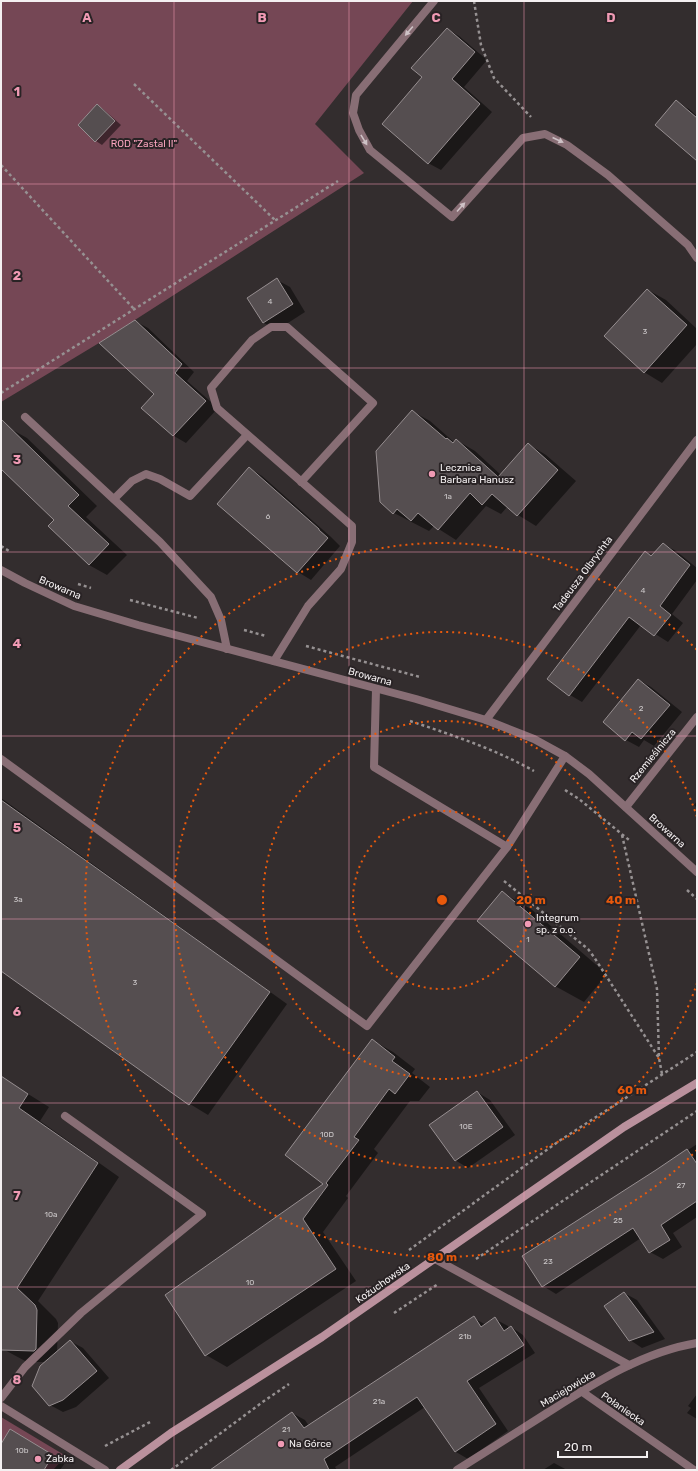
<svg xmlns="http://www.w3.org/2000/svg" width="698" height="1471" viewBox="0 0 698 1471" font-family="Rubik,sans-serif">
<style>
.green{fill:#754755}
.shadow{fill:#0007}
.building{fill:#554e50;stroke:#968e90}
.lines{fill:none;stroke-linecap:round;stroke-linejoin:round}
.path{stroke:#969192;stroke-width:2.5;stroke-dasharray:3 3;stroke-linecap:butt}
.service{stroke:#886e75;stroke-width:8}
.minor{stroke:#886e75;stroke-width:8}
.secondary{stroke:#ba919d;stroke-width:8}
.oneway{fill:#cec2c6}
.grid{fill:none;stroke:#f09ab4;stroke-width:1;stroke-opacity:0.55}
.ring{fill:none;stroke:#e8590c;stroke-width:2;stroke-dasharray:2 4}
.poi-dot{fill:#f09ab4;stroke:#292325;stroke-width:1.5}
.labels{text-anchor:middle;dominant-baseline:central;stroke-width:4;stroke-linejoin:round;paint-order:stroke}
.number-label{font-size:8px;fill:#ccc8c9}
.park-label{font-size:10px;fill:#faa4be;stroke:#292325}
.poi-label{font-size:10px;fill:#f4f0f1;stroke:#292325;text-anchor:start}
.street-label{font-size:10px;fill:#f4f0f1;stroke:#292325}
.grid-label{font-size:13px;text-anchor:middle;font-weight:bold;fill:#f09ab4;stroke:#292325;stroke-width:4;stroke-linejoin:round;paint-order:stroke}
.centre{fill:#e8590c;stroke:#292325;stroke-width:2}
.ring-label{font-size:12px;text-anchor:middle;font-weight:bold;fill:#e8590c;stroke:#292325;stroke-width:4;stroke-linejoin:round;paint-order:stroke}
</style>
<rect width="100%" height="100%" fill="#332d2e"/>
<!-- green -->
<g class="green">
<polygon points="1,1 413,1 315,124 364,173 99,343 1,402"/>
<polygon points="1,1417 66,1456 53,1470 1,1470"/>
</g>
<!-- shadow -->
<g class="shadow">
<polygon points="447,29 459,36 487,60 464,87 492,112 441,170 428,163 423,77"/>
<polygon points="676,102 689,109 697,116 697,160"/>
<polygon points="97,105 103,109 121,125 102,145 96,141 79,124"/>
<polygon points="277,280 290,287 305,312 277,330 264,323 248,298"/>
<polygon points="648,290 666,300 697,329 697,344 662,383 644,372"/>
<polygon points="135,321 148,328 194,372 187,381 218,408 186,443 174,436 142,408 155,394"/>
<polygon points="412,411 430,421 455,443 456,440 475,451 501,475 528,444 546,455 576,481 536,526 518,515 508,506 501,514 486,506 456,540 434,526 429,531 394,513"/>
<polygon points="9,428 27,438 97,506 86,517 127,555 107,575 89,565 55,520 1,468 1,436"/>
<polygon points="249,468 262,476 331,537 340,546 311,580 298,572 218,504"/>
<polygon points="663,544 676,551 697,568 697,580 672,614 683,623 668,642 641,625 582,702 570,695 652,557"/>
<polygon points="639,680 651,687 682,712 654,746 644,740 639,747 626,740 604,722"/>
<polygon points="1,798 287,1004 208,1115 190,1104 1,969"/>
<polygon points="697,801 697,808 694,805"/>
<polygon points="503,893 531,909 607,974 584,1002 555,986"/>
<polygon points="372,1040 393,1052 415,1069 412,1073 430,1087 419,1101 410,1101 374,1149 378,1153 346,1196 348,1198 323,1232 356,1281 227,1367 206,1355 166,1295 324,1184"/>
<polygon points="4,1079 49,1107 40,1121 119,1177 38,1301 56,1319 58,1323 57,1352 70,1341 83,1348 109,1378 76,1407 63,1412 50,1405 46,1362 27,1362 1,1348 1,1083"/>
<polygon points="477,1092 490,1100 515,1135 468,1168 455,1160"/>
<polygon points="697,1144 697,1217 673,1233 682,1247 663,1259 650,1252 641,1238 556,1294 543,1286 657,1171"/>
<polygon points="624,1293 637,1300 665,1339 642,1348 630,1340"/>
<polygon points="474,1318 486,1325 495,1319 508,1326 509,1329 511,1327 523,1335 535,1353 479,1388 508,1431 468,1459 456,1452 425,1407 335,1467 337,1470 239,1470 292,1413 305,1420 309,1426"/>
<polygon points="697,1394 697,1419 687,1413 691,1408 688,1406"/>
<polygon points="17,1434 65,1463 60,1470 22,1470 1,1457 1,1446"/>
<polygon points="554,1463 567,1470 543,1470"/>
</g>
<!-- building -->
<g class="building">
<polygon points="447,28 475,52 452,79 480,104 428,164 382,124 422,77 411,68"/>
<polygon points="676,100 697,118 697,161 655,125"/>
<polygon points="97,104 115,121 95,142 78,125"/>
<polygon points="277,278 293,304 263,323 247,298"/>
<polygon points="647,289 687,325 644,373 604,336"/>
<polygon points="135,320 182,364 175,373 206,401 173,436 141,408 154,394 99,343"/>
<polygon points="412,410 446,439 447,438 453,443 456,439 498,477 528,443 558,470 517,516 492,494 482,505 470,493 438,530 418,513 411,521 397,509 393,514 380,502 376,451"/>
<polygon points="1,419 79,495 68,506 109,544 89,565 48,526 54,520 1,469"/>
<polygon points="249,467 319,529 319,530 328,538 297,573 217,504"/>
<polygon points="663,543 690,565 660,606 671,615 654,636 629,617 569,696 547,679 645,551 651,556"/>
<polygon points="638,679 670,705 641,739 632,732 625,741 603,722"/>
<polygon points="1,800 270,992 189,1105 1,971"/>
<polygon points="502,891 580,957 555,987 477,921"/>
<polygon points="372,1039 395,1057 392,1061 410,1074 395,1094 389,1089 354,1137 359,1140 326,1183 328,1185 303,1219 336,1269 205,1356 165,1295 323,1184 285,1155"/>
<polygon points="1,1076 28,1094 19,1108 98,1163 17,1288 35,1305 37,1310 36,1349 34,1351 1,1350"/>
<polygon points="477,1091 503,1127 455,1161 429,1125"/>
<polygon points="687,1149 697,1164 697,1201 661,1225 670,1240 649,1253 633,1228 542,1287 522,1256 656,1170"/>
<polygon points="624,1292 654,1332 629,1341 604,1306"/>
<polygon points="474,1316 481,1327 495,1317 504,1331 511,1326 524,1345 467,1381 496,1424 455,1452 417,1397 324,1459 329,1470 210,1470 292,1412 304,1428"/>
<polygon points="70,1340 97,1371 63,1400 49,1406 32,1386 40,1366"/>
<polygon points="10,1429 53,1455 44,1470 1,1470 1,1444"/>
</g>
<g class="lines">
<!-- path -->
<g class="path">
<polyline points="474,1 481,45 494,78 531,117"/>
<polyline points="134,84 276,221"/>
<polyline points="1,165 134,309"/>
<polyline points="1,393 338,181"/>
<polyline points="1,546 9,551"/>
<polyline points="78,584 91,588"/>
<polyline points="130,600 198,618"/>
<polyline points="244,630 266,636"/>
<polyline points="306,646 420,677"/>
<path d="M410,721C452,735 495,749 534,771"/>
<polyline points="565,790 579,799 629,840"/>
<polyline points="622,835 657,989 659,1058 662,1074"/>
<polyline points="504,881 588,949 594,957 659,1058"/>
<polyline points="687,890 697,899"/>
<polyline points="409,1250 559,1141 697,1052"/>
<polyline points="476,1259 697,1111"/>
<polyline points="394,1313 438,1284"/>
<polyline points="105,1446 152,1421"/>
<polyline points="171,1470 264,1401 289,1384"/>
</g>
<!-- service -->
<g class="service">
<polyline points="434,1 356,95 353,113 359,130 370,150 452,217 523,138 545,134 567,145 608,175 688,245 697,258"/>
<polyline points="25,417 160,542 211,597 221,620 227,649"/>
<polyline points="114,499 132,481 146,474 160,479 190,496 247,435"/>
<polyline points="274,661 308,606 341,569 352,542 352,526 217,408 211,388 252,340 271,327 287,327 373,403 301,482"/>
<polyline points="376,689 374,767 507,847 565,756"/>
<polyline points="1,759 367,1026 507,847"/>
<polyline points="435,1259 629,1365"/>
<polyline points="1,1398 25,1367 81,1313 202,1214 65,1116"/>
<polyline points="1,1406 105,1470"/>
</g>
<!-- minor -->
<g class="minor">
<polyline points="1,570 25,583 74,606 138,625 416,699 486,720 534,739 565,756 589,774 697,872"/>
<polyline points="486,720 697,440"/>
<polyline points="626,807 697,717"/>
<polyline points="581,1391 694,1470"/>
<path d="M457,1470C487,1451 517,1432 547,1413C593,1384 642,1352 697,1343"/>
</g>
<!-- secondary -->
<polyline class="secondary" points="120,1470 171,1433 322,1337 624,1127 697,1083"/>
</g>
<!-- one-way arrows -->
<defs><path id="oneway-solid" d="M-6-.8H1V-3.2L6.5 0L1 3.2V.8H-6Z"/></defs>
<g class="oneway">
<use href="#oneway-solid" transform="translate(409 31) rotate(130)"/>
<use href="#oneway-solid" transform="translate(364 140) rotate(59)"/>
<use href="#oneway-solid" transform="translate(558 140) rotate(25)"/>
<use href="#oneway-solid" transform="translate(461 207) rotate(-48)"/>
</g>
<!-- grid -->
<path class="grid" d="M174,1V1470M349,1V1470M524,1V1470M1,184H697M1,368H697M1,552H697M1,736H697M1,919H697M1,1103H697M1,1287H697"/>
<!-- distance rings -->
<g class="ring">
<circle cx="442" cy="900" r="89"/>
<circle cx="442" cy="900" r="179"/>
<path d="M697 983A268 268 0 1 1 697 817"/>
<path d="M697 1150A357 357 0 1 1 697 650"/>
</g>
<!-- markers -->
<g class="poi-dot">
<circle cx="432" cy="474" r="4"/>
<circle cx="528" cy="924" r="4"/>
<circle cx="281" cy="1444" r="4"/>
<circle cx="38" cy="1459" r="4"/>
</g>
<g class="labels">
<!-- number labels -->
<g class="number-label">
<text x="270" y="301">4</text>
<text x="645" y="331">3</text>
<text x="448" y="496">1a</text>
<text x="268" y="516">6</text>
<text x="643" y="590">4</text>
<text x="641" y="708">2</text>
<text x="18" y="899">3a</text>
<text x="528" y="939">1</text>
<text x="135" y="982">3</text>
<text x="466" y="1126">10E</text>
<text x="327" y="1134">10D</text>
<text x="681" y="1185">27</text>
<text x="51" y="1214">10a</text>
<text x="618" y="1220">25</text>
<text x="548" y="1261">23</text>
<text x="250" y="1282">10</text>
<text x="465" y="1336">21b</text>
<text x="379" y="1401">21a</text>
<text x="286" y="1429">21</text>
<text x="22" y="1450">10b</text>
</g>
<!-- park labels -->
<g class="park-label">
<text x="144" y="144">ROD "Zastal II"</text>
</g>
<!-- poi labels -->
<g class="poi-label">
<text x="440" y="468">Lecznica<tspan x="440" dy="12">Barbara Hanusz</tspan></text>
<text x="536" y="918">Integrum<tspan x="536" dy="12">sp. z o.o.</tspan></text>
<text x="289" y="1444">Na Górce</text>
<text x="46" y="1459">Żabka</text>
</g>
<!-- street labels -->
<g class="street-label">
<text transform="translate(583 574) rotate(-53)">Tadeusza Olbrychta</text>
<text transform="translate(60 588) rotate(23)">Browarna</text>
<text transform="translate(370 677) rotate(15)">Browarna</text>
<text transform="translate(653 756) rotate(-51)">Rzemieślnicza</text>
<text transform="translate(667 831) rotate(42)">Browarna</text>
<text transform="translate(383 1283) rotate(-35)">Kożuchowska</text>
<text transform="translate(568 1389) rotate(-31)">Maciejowicka</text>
<text transform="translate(623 1409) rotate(35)">Połaniecka</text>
</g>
</g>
<g class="grid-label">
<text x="87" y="22">A</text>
<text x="262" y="22">B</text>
<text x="436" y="22">C</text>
<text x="611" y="22">D</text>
<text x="17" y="96">1</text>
<text x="17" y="280">2</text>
<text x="17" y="464">3</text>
<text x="17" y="648">4</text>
<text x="17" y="832">5</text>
<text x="17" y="1016">6</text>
<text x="17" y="1200">7</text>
<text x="17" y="1384">8</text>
</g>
<circle cx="442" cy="900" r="6" class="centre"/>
<g class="ring-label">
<text x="531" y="904">20 m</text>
<text x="621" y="904">40 m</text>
<text x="632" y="1094">60 m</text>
<text x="442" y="1261">80 m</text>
</g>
<!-- border -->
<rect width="698" height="1471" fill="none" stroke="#f4f0f1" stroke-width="4"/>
<!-- scale -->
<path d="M558 1451v6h89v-6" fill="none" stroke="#f4f0f1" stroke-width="2"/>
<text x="564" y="1451" font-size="12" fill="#f4f0f1" stroke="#292325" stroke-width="3" paint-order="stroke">20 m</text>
</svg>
